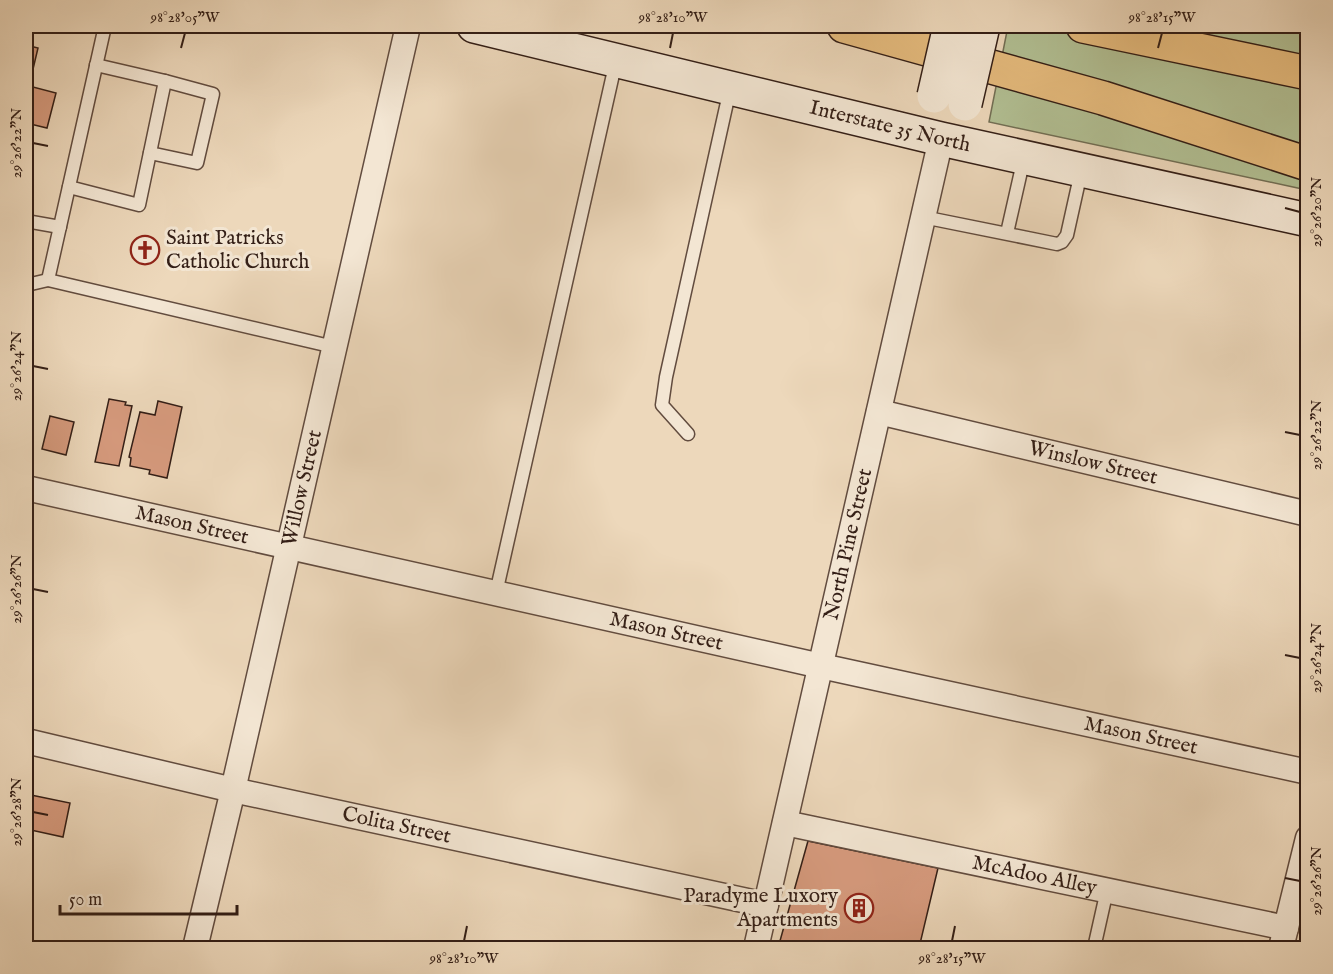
<svg xmlns="http://www.w3.org/2000/svg" width="1333" height="974" viewBox="0 0 1333 974" font-family="'IM FELL English',serif">
<style>
.grass{fill:#b2c094;stroke:#726f55;stroke-width:1.5}
.building{fill:#d69a7d;stroke:#331e16;stroke-width:1.5}
.lines{fill:none;stroke-linecap:round;stroke-linejoin:round}
.service-casing{stroke:#624c3f;stroke-width:15}
.minor-casing{stroke:#624c3f;stroke-width:27}
.secondary-casing{stroke:#331e16;stroke-width:36}
.motorway-casing{stroke:#331e16;stroke-width:36}
.service{stroke:#f3e6d3;stroke-width:12}
.minor{stroke:#f3e6d3;stroke-width:24}
.secondary{stroke:#f3e6d3;stroke-width:33}
.motorway{stroke:#e6bc7e;stroke-width:33}
.secondary-bridge-casing{stroke:#331e16;stroke-width:36;stroke-linecap:butt}
.secondary-bridge{stroke:#f3e6d3;stroke-width:33}
.ticks{fill:none;stroke:#331e16;stroke-width:2}
.labels{text-anchor:middle;dominant-baseline:central;stroke-width:6;stroke-linejoin:round;paint-order:stroke}
.street-label{font-size:21px;fill:#331e16;stroke:#f3e6d3}
.poi-label{font-size:21px;fill:#331e16;stroke:#f3e6d3;text-anchor:start}
.neatline{fill:none;stroke:#331e16;stroke-width:2}
.ticks-label{font-size:15px;text-anchor:middle;fill:#331e16}
</style>
<rect width="100%" height="100%" fill="#edd8bb"/>
<filter id="stains"><feTurbulence type="fractalNoise" baseFrequency=".00333" numOctaves="4"/><feColorMatrix values="0 0 0 0 .2 0 0 0 0 .09 0 0 0 0 .02 0 0 0 .5 -.17"/></filter>
<radialGradient id="worn" r=".72"><stop offset=".6" stop-color="#630" stop-opacity="0"/><stop offset="1" stop-color="#630" stop-opacity=".3"/></radialGradient>
<!-- grass -->
<polygon class="grass" points="1008,26 1307,26 1307,190 989,122"/>
<!-- building -->
<g class="building">
<polygon points="26,45 38,48 29,86 56,93 47,128 26,123"/>
<polygon points="109,399 126,402 125,405 132,406 119,466 95,462"/>
<polygon points="158,401 182,407 167,478 149,474 150,470 130,466 131,458 129,457 140,412 155,415"/>
<polygon points="50,416 74,422 66,455 42,449"/>
<polygon points="31,795 70,803 63,837 26,829"/>
<polygon points="808,841 938,868 919,948 778,948"/>
</g>
<g class="lines">
<!-- service casing -->
<g class="service-casing">
<g id="service">
<polyline points="105,26 48,280 334,347"/>
<polyline points="150,153 197,163 213,94 165,81"/>
<polyline points="69,187 139,205 165,81 96,65"/>
<polyline points="923,217 1057,244 1062,242 1067,235 1081,172"/>
<polyline points="26,221 60,227"/>
<polyline points="1007,233 1024,158"/>
<polyline points="26,283 31,284 48,280"/>
<polyline points="688,434 662,405 666,377 730,89"/>
<polyline points="496,593 616,61"/>
<polyline points="1094,948 1107,890"/>
</g>
</g>
<!-- minor casing -->
<g class="minor-casing">
<g id="minor">
<path id="s1" d="M879,412L1308,514"/>
<path id="s2" d="M26,488L821,666L1308,772"/>
<path id="s3" d="M26,741L233,790L766,905"/>
<path id="s4" d="M785,823L1286,928"/>
<path id="s5" d="M195,948L233,790L408,26"/>
<path id="s6" d="M756,948L941,139"/>
<polyline points="1281,948 1308,838"/>
</g>
</g>
<!-- secondary casing -->
<g class="secondary-casing">
<g id="secondary">
<path id="s7" d="M474,26L941,139L1308,220"/>
</g>
</g>
<!-- motorway casing -->
<g class="motorway-casing">
<g id="motorway">
<polyline points="844,26 1103,98 1308,164"/>
<polyline points="1083,26 1308,73"/>
</g>
</g>
<!-- service -->
<use href="#service" class="service"/>
<!-- minor -->
<use href="#minor" class="minor"/>
<!-- secondary -->
<use href="#secondary" class="secondary"/>
<!-- motorway -->
<use href="#motorway" class="motorway"/>
<!-- secondary-bridge casing -->
<g class="secondary-bridge-casing">
<g id="secondary-bridge">
<polyline points="934,96 950,26"/>
<polyline points="965,104 983,26"/>
</g>
</g>
<!-- secondary-bridge -->
<use href="#secondary-bridge" class="secondary-bridge"/>
</g>
<!-- ticks -->
<path class="ticks" d="M181,48L185,33M670,48L673,33M1158,48L1162,33M33,143L48,146M1285,208L1300,212M33,366L48,369M1285,432L1300,435M33,589L48,592M1285,655L1300,658M33,812L48,815M1285,878L1300,881M464,941L467,926M952,941L955,926"/>
<!-- icons -->
<defs>
<g id="church-ring" transform="scale(1.5)"><circle r="9.5" fill="#f3e6d3" stroke="#8f2418" stroke-width="1.5"/><path d="M-1.2-6h2.4v3.5h3.3v2.4h-3.3V6h-2.4V-.1h-3.3v-2.4h3.3Z" fill="#8f2418"/></g>
<g id="building-ring" transform="scale(1.5)"><circle r="9.5" fill="#f3e6d3" stroke="#8f2418" stroke-width="1.5"/><path d="M-4-6H4V6H1V3H-1V6H-4ZM-2.5-4.3h1.7v1.8h-1.7ZM.8-4.3h1.7v1.8H.8ZM-2.5-1h1.7V.8h-1.7ZM.8-1h1.7V.8H.8Z" fill="#8f2418"/></g>
</defs>
<g fill-rule="evenodd">
<use href="#church-ring" x="145" y="250"/>
<use href="#building-ring" x="859" y="908"/>
</g>
<g class="labels">
<!-- street labels -->
<g class="street-label">
<text stroke="none"><textPath href="#s7" startOffset="428">Interstate 35 North</textPath></text>
<text stroke="none"><textPath href="#s1" startOffset="220">Winslow Street</textPath></text>
<text stroke="none"><textPath href="#s5" startOffset="472">Willow Street</textPath></text>
<text stroke="none"><textPath href="#s2" startOffset="170">Mason Street</textPath></text>
<text stroke="none"><textPath href="#s6" startOffset="414">North Pine Street</textPath></text>
<text stroke="none"><textPath href="#s2" startOffset="656">Mason Street</textPath></text>
<text stroke="none"><textPath href="#s2" startOffset="1142">Mason Street</textPath></text>
<text stroke="none"><textPath href="#s3" startOffset="380">Colita Street</textPath></text>
<text stroke="none"><textPath href="#s4" startOffset="255">McAdoo Alley</textPath></text>
</g>
<!-- poi labels -->
<g class="poi-label">
<text x="166" y="238">Saint Patricks<tspan x="166" dy="24">Catholic Church</tspan></text>
<text x="838" y="896" text-anchor="end">Paradyme Luxory<tspan x="838" dy="24">Apartments</tspan></text>
</g>
</g>
<!-- margin -->
<rect width="1333" height="974" fill="none" stroke="#edd8bb" stroke-width="66"/>
<!-- scale -->
<path d="M60 905v9h177v-9" fill="none" stroke="#331e16" stroke-width="3"/>
<text x="69" y="905" font-size="18" fill="#331e16" stroke="#f3e6d3" stroke-width="4.5" paint-order="stroke">50 m</text>
<rect x="33" y="33" width="1267" height="908" class="neatline"/>
<g class="ticks-label">
<text x="185" y="22">98°28'05"W</text>
<text x="673" y="22">98°28'10"W</text>
<text x="1162" y="22">98°28'15"W</text>
<text transform="translate(16 143) rotate(-90)" y="5">29°26'22"N</text>
<text transform="translate(1316 212) rotate(-90)" y="5">29°26'20"N</text>
<text transform="translate(16 366) rotate(-90)" y="5">29°26'24"N</text>
<text transform="translate(1316 435) rotate(-90)" y="5">29°26'22"N</text>
<text transform="translate(16 589) rotate(-90)" y="5">29°26'26"N</text>
<text transform="translate(1316 658) rotate(-90)" y="5">29°26'24"N</text>
<text transform="translate(16 812) rotate(-90)" y="5">29°26'28"N</text>
<text transform="translate(1316 881) rotate(-90)" y="5">29°26'26"N</text>
<text x="464" y="963">98°28'10"W</text>
<text x="952" y="963">98°28'15"W</text>
</g>
<rect width="100%" height="100%" filter="url(#stains)"/>
<rect width="100%" height="100%" fill="url(#worn)"/>
</svg>
